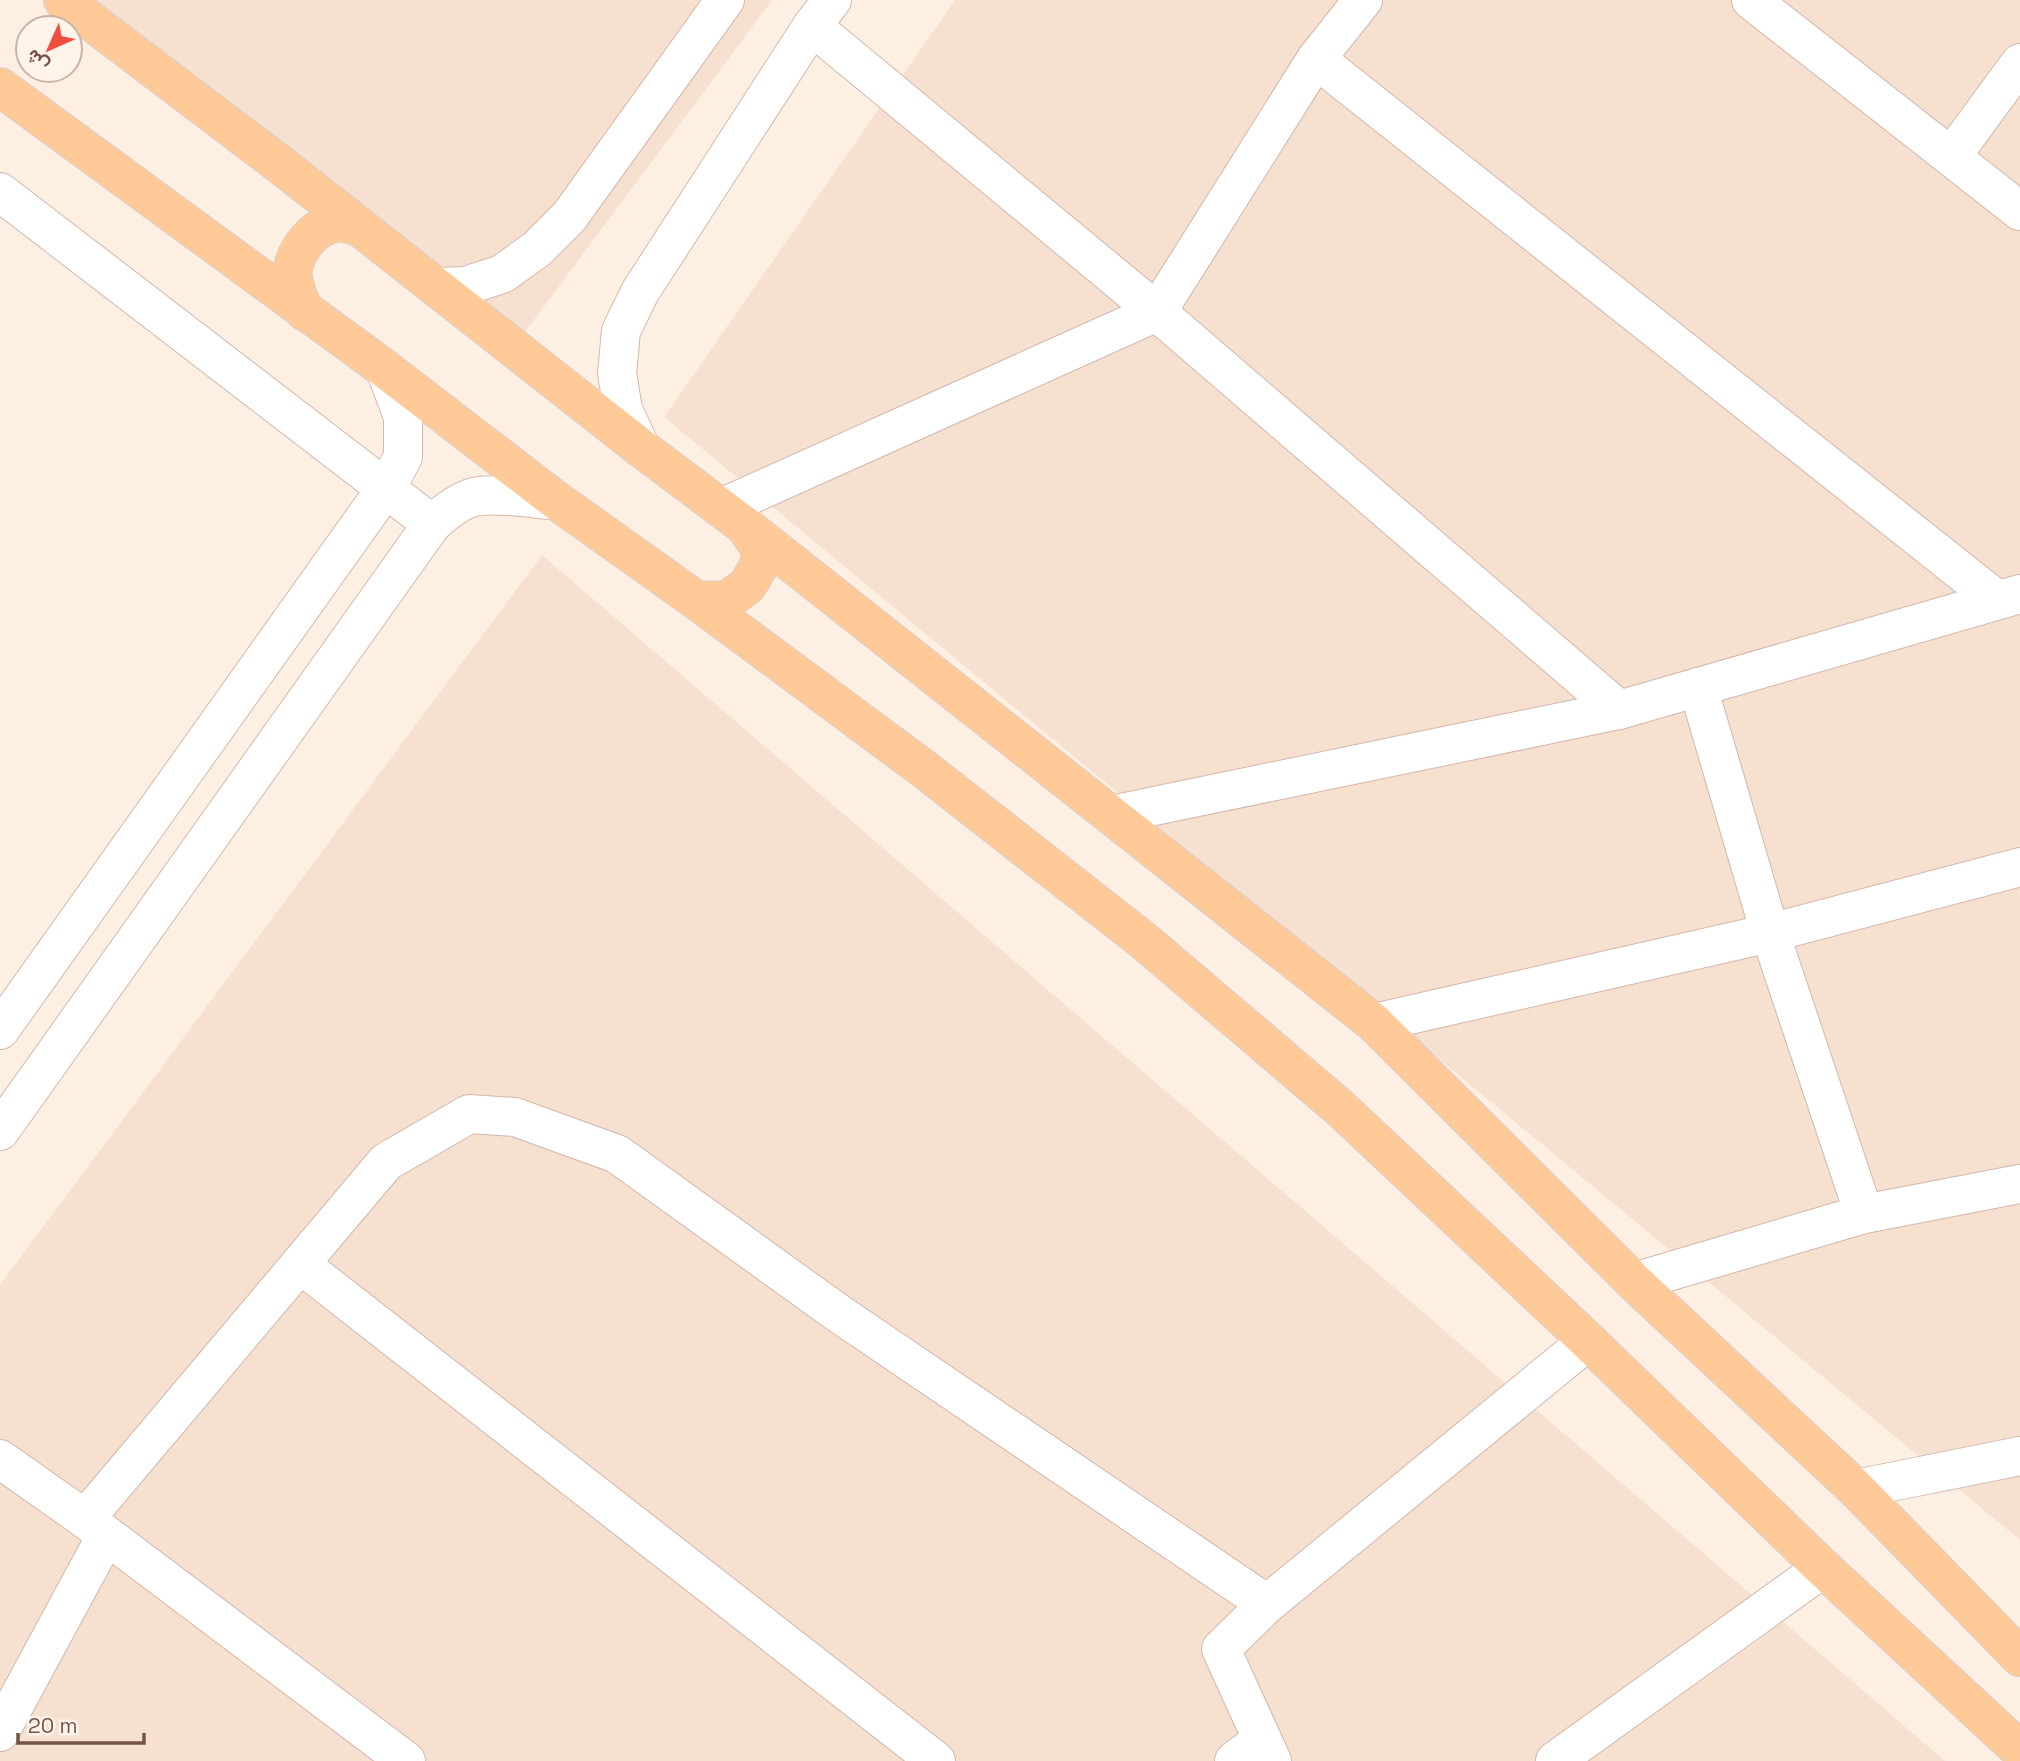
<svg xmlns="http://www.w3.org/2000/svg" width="2020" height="1761" viewBox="0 0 2020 1761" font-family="'Space Grotesk',Vazirmatn,sans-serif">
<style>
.residential{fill:#f6e0d0}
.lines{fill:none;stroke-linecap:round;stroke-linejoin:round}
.minor-casing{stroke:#d2b7ab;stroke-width:40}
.secondary-casing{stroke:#d8b8aa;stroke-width:40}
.primary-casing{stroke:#d9cecb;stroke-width:40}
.minor{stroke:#fff;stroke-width:38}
.secondary{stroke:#fff;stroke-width:38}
.primary{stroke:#ffca98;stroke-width:38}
</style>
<rect width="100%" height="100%" fill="#feefe3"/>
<!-- residential -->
<g class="residential">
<polygon points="46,0 772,0 505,359"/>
<polygon points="955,0 2020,0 2020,1540 664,417"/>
<polygon points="542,555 1945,1761 0,1761 0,1285"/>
</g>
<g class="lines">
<!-- minor casing -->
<g class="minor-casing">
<g id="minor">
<polyline points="1751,0 2020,211"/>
<polyline points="812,26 1157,312 1619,710"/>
<polyline points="1316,59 1997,600"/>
<polyline points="1951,157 2020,63"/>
<polyline points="0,192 432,524"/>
<polyline points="721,508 1157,312 1316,59 1363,0"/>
<polyline points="1698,687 1770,933 1864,1214"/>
<polyline points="1111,815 1619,710 2020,594"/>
<polyline points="1374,1023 1770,933 2020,867"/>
<polyline points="300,1264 936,1761"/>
<polyline points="1634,1282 1864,1214 2020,1184"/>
<polyline points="0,1459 85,1519 406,1761"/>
<polyline points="1856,1489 2020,1456"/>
<polyline points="85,1519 386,1162 469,1114 515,1117 617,1154 838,1313 1267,1604"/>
<polyline points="0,1732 106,1536"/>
<polyline points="1234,1761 1262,1740"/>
<polyline points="1272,1761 1221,1649 1267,1604 1588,1341"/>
<polyline points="1555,1761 1823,1568"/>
</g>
</g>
<!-- secondary casing -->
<g class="secondary-casing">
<g id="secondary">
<polyline points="439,287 465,286 502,274 537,249 569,217 725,0"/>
<polyline points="641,448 623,410 617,373 621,331 640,292 812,26 832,0"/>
<polyline points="0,1030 386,488 403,457 403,417 385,369"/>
<path d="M0,1131L432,524C444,513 459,501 474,497C496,492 534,499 557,501"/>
</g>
</g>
<!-- primary casing -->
<g class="primary-casing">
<g id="primary">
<polyline points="63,0 282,166 641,448 745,526 1374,1023 1634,1282 1856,1489 2020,1657"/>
<polyline points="0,87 385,369 557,501 696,600 924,769 1144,941 1340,1108 1588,1341 1823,1568 2020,1750"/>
<path d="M304,311C299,299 291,282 293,268C297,248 316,224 337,223C344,222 352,225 359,226"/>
<polyline points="696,600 726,601 747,586 759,566 761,550 745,526"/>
</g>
</g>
<!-- minor -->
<use href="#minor" class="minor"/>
<!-- secondary -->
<use href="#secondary" class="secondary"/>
<!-- primary -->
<use href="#primary" class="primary"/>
</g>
<!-- north arrow -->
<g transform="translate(49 49) rotate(225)"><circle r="33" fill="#fff4ea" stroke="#c9b3a9" stroke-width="2"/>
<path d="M0-5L12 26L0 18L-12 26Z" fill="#ef4d40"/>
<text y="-10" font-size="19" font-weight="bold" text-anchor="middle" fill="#775147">ش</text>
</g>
<!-- scale -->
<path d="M18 1733v10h126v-10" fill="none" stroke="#775147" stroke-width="3.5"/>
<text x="28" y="1733" font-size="21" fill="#775147" stroke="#fff4ea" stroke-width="5" paint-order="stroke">20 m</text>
</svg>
